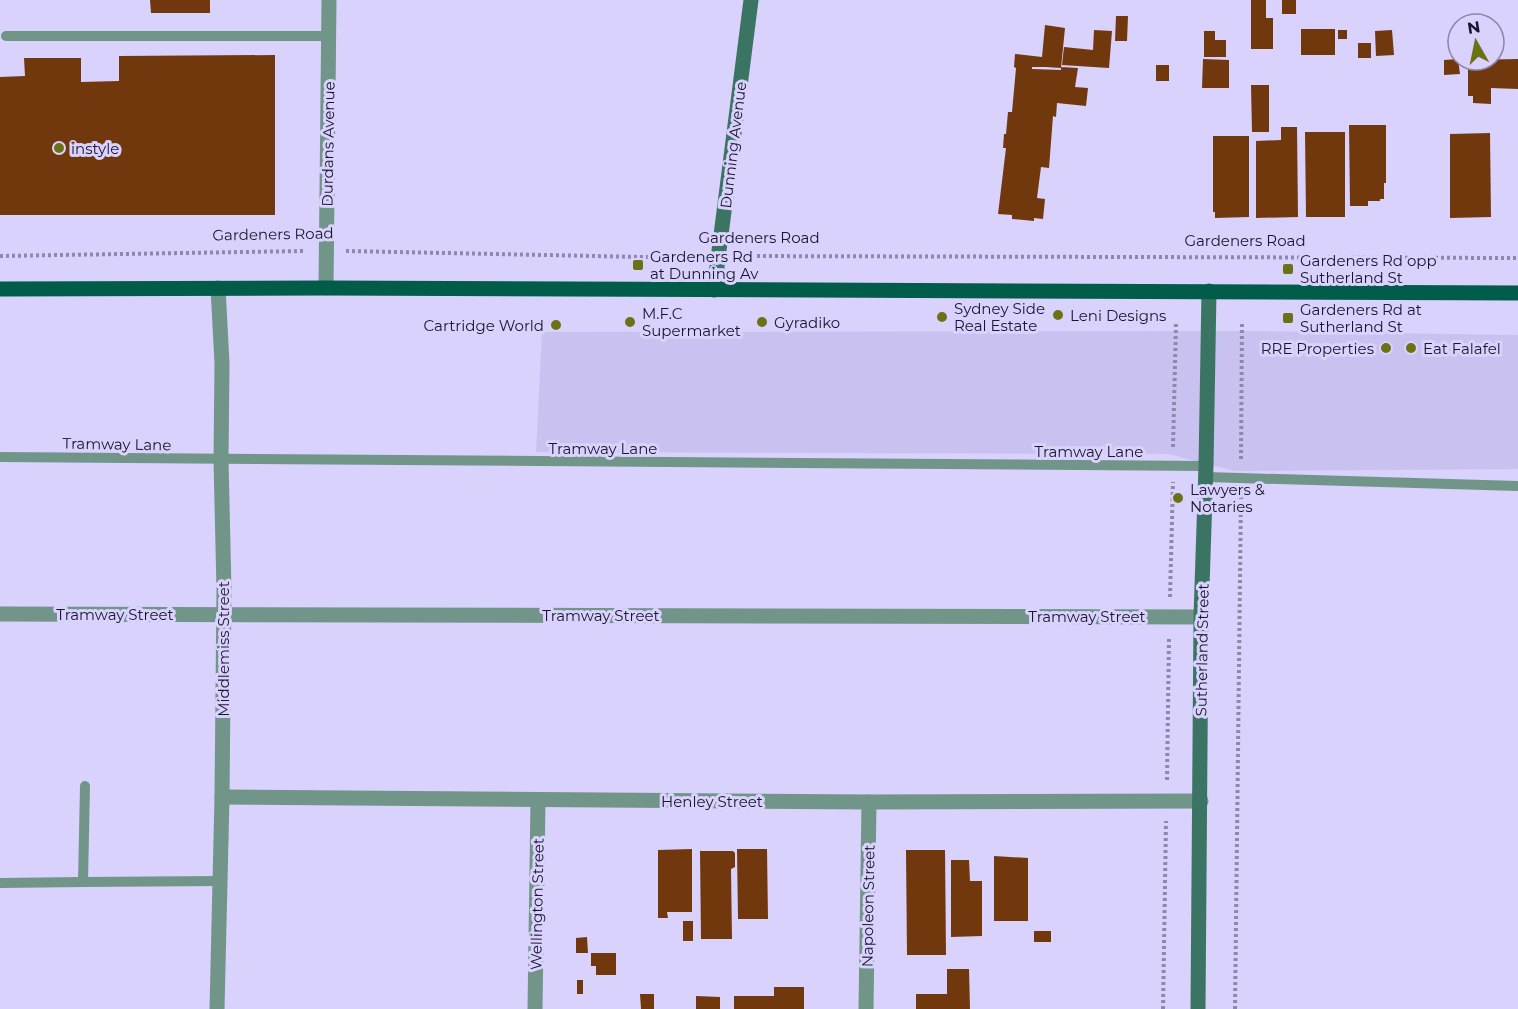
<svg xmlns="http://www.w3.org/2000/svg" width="1518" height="1009" viewBox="0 0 1518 1009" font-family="Montserrat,sans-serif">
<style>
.built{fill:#c9c2f0}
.building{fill:#72380d}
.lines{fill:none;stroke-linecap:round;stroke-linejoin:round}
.path{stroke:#8e88ac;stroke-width:4;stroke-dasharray:3 3;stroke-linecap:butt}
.lane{stroke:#719589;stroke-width:10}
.street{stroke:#719589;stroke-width:15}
.secondary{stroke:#3c7463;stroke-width:15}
.primary{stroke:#015c49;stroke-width:15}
.poi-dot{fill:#6d7116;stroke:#d8d2fc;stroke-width:2}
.labels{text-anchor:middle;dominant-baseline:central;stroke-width:6;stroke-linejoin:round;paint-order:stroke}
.street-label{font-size:15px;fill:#1b152e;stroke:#d8d2fc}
.poi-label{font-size:15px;fill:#1b152e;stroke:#d8d2fc;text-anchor:start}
</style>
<rect width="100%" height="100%" fill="#d8d2fc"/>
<!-- built -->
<polygon class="built" points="1253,331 1518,335 1518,469 1235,471 1168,454 536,452 542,332"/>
<!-- building -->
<g class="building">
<polygon points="150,0 210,0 210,13 151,13"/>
<polygon points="1251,0 1266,0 1266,18 1273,18 1273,49 1251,49"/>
<rect x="1282" y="0" width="14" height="14"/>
<polygon points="1116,16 1128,16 1127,41 1115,41"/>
<polygon points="1045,25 1065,28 1061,68 1046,67 1032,67 1032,69 1061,70 1061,67 1078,68 1075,87 1088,88 1086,106 1057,103 1056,117 1053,116 1049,168 1041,167 1037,198 1045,199 1043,219 1034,218 1034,221 1012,219 1012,215 998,214 1006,148 1003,148 1004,134 1006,134 1008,112 1012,112 1016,68 1014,67 1015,54 1042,57"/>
<rect x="1301" y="29" width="34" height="26"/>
<polygon points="1094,30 1112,31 1109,68 1062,65 1064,47 1093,50"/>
<rect x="1338" y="30" width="9" height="9"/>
<polygon points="1392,30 1394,55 1376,56 1375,31"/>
<polygon points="1204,31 1215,31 1215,40 1226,40 1226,57 1204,57"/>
<rect x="1358" y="43" width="13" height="15"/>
<polygon points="275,55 275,215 0,215 0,77 25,76 24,58 81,58 81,82 119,81 119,56"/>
<polygon points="1203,59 1229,60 1229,88 1202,88"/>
<polygon points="1458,59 1460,74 1444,75 1444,60"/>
<polygon points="1518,59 1518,89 1491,88 1491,104 1473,103 1473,96 1468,96 1468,60"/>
<rect x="1156" y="65" width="13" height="16"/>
<polygon points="1251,85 1269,85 1269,132 1252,132"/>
<polygon points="1349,125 1386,125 1386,183 1384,183 1384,199 1380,199 1380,201 1368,201 1368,206 1350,206"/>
<polygon points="1281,127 1297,127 1298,217 1256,218 1256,141 1281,140"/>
<polygon points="1305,132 1345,132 1345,217 1306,217"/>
<polygon points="1490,133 1491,217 1450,218 1450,134"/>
<polygon points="1213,136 1249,136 1249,217 1215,218 1215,212 1213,212"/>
<polygon points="692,849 692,912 667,912 668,918 658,918 658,850"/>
<polygon points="737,849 767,849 768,919 738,919"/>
<polygon points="906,850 945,850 946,955 907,955"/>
<polygon points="700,851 733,851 735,853 735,867 731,869 732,939 701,939"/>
<polygon points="994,856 1028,858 1028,921 994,921"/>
<polygon points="951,860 969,860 970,881 982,881 982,936 951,937"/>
<rect x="683" y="921" width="10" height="20"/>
<rect x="1034" y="931" width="17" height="11"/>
<polygon points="587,937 588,953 576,953 576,938"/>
<polygon points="591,953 616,953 616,975 596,975 596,966 591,966"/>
<polygon points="947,969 969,969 970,1009 916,1009 916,994 947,994"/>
<rect x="577" y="980" width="6" height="14"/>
<polygon points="774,987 804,987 804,1009 734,1009 734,996 774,996"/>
<polygon points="640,994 654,994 654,1009 641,1009"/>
<polygon points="696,996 720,997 720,1009 696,1009"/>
</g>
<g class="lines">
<!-- path -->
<g class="path">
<polyline points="346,251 643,257 698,255"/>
<polyline points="0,256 305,251"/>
<polyline points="739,256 1518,258"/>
<polyline points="1173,447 1176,323"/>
<polyline points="1241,459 1242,324"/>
<polyline points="1170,597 1173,482"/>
<polyline points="1167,780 1169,638"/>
<polyline points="1163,1009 1166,821"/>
<polyline points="1235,1009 1241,494"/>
</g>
<!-- lane -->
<g class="lane">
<polyline points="6,36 329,36"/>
<polyline points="0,457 1206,466"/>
<polyline points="1206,477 1518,486"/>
<polyline points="85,786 83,882 220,881"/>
<polyline points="0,883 83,882"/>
</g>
<!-- street -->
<g class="street">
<polyline points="326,288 329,0"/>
<polyline points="0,614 1201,617"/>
<polyline points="222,797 869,802 1201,801"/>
<polyline points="217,1009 222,797 224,590 221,460 222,363 218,288"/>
<polyline points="535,1009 538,800"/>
<polyline points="866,1009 869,802"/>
</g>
<!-- secondary -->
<g class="secondary">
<polyline points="714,290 751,0"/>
<polyline points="1198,1009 1201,617 1206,466 1209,291"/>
</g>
<!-- primary -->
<polyline class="primary" points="0,289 326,288 1518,293"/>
</g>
<!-- markers -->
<g class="poi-dot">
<circle cx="59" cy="148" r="6"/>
<rect x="632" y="259" width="12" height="12" rx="3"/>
<rect x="1282" y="263" width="12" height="12" rx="3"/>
<circle cx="1058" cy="315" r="6"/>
<circle cx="942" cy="317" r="6"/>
<rect x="1282" y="312" width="12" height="12" rx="3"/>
<circle cx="630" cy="322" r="6"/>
<circle cx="762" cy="322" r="6"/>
<circle cx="556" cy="325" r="6"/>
<circle cx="1386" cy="348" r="6"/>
<circle cx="1411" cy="348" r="6"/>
<circle cx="1178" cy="498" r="6"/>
</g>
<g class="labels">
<!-- street labels -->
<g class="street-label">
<text transform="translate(328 144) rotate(-89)">Durdans Avenue</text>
<text transform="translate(733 145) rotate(-83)">Dunning Avenue</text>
<text transform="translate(273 234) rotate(-1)">Gardeners Road</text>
<text x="759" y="237">Gardeners Road</text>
<text x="1245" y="240">Gardeners Road</text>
<text transform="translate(117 444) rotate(1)">Tramway Lane</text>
<text x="603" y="448">Tramway Lane</text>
<text x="1089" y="451">Tramway Lane</text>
<text x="115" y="614">Tramway Street</text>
<text x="601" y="615">Tramway Street</text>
<text x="1087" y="616">Tramway Street</text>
<text transform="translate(223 649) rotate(-90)">Middlemiss Street</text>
<text transform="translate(1202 650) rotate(-89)">Sutherland Street</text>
<text x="712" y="801">Henley Street</text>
<text transform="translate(537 904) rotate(-89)">Wellington Street</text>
<text transform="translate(868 906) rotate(-89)">Napoleon Street</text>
</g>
<!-- poi labels -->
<g class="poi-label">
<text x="71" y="148">instyle</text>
<text x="650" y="256">Gardeners Rd<tspan x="650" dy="17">at Dunning Av</tspan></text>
<text x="1300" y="260">Gardeners Rd opp<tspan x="1300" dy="17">Sutherland St</tspan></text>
<text x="954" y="308">Sydney Side<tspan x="954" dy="17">Real Estate</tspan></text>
<text x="1300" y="309">Gardeners Rd at<tspan x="1300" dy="17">Sutherland St</tspan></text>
<text x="642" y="313">M.F.C<tspan x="642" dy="17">Supermarket</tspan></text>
<text x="1070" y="315">Leni Designs</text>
<text x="774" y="322">Gyradiko</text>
<text x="544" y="325" text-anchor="end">Cartridge World</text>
<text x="1374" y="348" text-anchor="end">RRE Properties</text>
<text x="1423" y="348">Eat Falafel</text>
<text x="1190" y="489">Lawyers &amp;<tspan x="1190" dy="17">Notaries</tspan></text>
</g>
</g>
<!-- north arrow -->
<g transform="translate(1476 42) rotate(351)"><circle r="28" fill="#d8d2fc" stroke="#8c86aa" stroke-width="1.5"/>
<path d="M0-4.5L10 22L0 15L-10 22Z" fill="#6d7116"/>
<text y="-9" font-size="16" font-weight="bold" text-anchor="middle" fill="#1b152e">N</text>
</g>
</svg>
